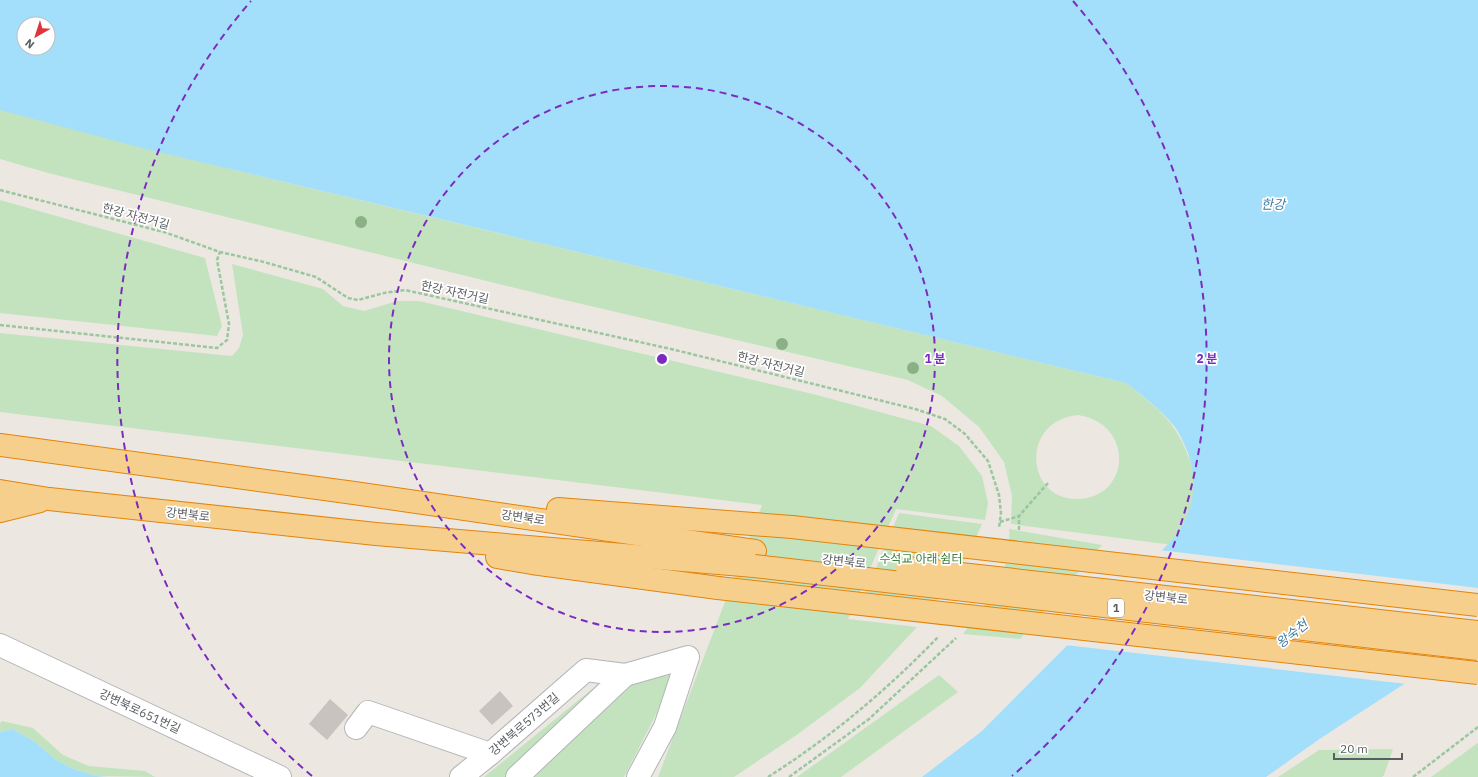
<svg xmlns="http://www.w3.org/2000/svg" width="1478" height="777" viewBox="0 0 1478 777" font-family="'IBM Plex Sans','Noto Sans KR',sans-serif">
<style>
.green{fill:#c3e3bf;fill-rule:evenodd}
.water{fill:#a3dffa;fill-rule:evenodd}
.pier{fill:#ece8e1}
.building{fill:#c8c3bf}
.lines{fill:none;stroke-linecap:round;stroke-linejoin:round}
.minor-casing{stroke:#b2b5b8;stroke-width:24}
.highway-casing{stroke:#e2840b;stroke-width:24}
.path{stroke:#9ac6a0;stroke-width:2.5;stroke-dasharray:4 2;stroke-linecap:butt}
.minor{stroke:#fff;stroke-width:22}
.highway{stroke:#f7cf8d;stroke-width:22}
.highway-bridge-casing{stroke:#e2840b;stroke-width:24;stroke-linecap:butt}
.highway-bridge{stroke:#f7cf8d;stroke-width:22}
.tree{fill:#8cb085}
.ring{fill:none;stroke:#7b2cbf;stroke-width:2;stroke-dasharray:7 5}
.labels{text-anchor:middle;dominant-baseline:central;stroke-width:3.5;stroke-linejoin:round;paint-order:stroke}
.shield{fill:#fff;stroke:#8c8e91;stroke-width:1}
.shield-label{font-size:11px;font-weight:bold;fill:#5a5e62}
.street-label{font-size:12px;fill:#5a5e62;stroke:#fff}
.park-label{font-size:12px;fill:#3e8239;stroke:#fff}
.water-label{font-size:13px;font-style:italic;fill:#3f7ca2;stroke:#fff}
.centre{fill:#7b2cbf;stroke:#fff;stroke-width:2}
.ring-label{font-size:12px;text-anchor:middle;font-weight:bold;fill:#7b2cbf;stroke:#fff;stroke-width:3.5;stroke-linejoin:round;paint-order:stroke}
</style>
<rect width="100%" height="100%" fill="#ece8e1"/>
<!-- green -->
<g class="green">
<path d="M0,106L238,171L1126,383C1154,405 1176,421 1188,456C1192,465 1195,476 1195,486C1194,505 1184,524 1177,541L1173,545L1011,524L1012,496L1004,462L979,427L942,396L908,380L556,298L48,173L0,159ZM1078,415C1136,424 1130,499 1077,499C1024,499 1021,420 1078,415Z"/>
<polygon points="0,200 205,258 222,326 217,336 0,313"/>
<polygon points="232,264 323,289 343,306 364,311 397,301 419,301 817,395 931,426 959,446 982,476 988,503 985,520 896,509 848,619 917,627 860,688 798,734 734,777 658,777 762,505 0,412 0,333 232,356 239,348 243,335"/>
<path d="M899,513L982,524C967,561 945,592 920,622L854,615L865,594Z"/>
<path d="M1009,529L1102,545L1020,639L963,634C987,603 1013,571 1009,529Z"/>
<polygon points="634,662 519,777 484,777 602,681"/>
<polygon points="670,669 669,689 624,777 530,777 632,685 647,675"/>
<polygon points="939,675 958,692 841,777 797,777"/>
<polygon points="2,721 33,728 63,755 89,766 145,771 155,777 96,776 71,768 55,759 34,741 12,729 0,732 0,723"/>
<polygon points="1478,743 1478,777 1431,777 1475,745"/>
<polygon points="1393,749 1384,775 1382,777 1278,777 1319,750"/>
</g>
<!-- water -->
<g class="water">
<path d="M0,0H1478V636L1321,738L1266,777H922L982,731L1177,535C1194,507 1198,485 1188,453C1184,444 1180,433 1174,426C1160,409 1143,396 1126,383L138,147L0,110ZM24,24H48V48H24Z"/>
<polygon points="12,729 34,741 55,759 71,768 96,776 108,777 0,777 0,732"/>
</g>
<!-- pier -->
<polygon class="pier" points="1159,550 1478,588 1478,639 1407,684 1065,645"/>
<!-- building -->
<g class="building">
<polygon points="500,691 513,706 492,725 479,711"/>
<polygon points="330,699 348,715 327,740 309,724"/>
</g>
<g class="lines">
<!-- minor casing -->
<g class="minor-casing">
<g id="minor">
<polyline points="0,645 280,777"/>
<polyline points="625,675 688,657 665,727 638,777"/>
<polyline points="356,728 368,712 490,754"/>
<polyline points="461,777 490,754 586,670 625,675 517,777"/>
</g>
</g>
<!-- highway casing -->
<g class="highway-casing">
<g id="highway">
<polyline points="0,445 354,493 755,551"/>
<polyline points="0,491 49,499 376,534 754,566"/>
<polyline points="558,509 792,527"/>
<polyline points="0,511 40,501"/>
<polyline points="497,557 532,563 718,588"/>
</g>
</g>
<!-- path -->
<g class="path">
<polyline points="0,190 164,232 220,252 264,262 316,277 348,298 358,300 384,293 405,290 671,349 915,409 945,419 965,434 988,461 999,495 1001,513 999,528"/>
<polyline points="0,325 217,348 227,340 229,324 217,260 220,252"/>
<polyline points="1000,522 1019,516 1048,483"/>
<polyline points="1019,530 1019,516"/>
<path d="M768,777C831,737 887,690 939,636"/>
<polyline points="789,777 869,719 956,638"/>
<polyline points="1413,777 1478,727"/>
</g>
<!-- minor -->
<use href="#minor" class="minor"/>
<!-- highway -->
<use href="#highway" class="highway"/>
<!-- highway-bridge casing -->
<g class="highway-bridge-casing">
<g id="highway-bridge">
<polyline points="792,527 1478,605"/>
<polyline points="754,566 1478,649"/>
<polyline points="907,568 1478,632"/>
<polyline points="718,588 1478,673"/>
</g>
</g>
<!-- highway-bridge -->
<use href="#highway-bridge" class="highway-bridge"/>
</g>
<!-- trees -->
<g class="tree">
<circle cx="361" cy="222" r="6"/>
<circle cx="782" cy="344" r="6"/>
<circle cx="913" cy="368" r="6"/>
</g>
<!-- distance rings -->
<g class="ring">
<circle cx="662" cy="359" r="273"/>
<path d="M312 776A545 545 0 0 1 251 1M1073 1A545 545 0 0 1 1012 776"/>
</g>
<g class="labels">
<!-- shield labels -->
<rect class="shield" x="1108" y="599" width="16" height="18" rx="3"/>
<g class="shield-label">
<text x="1116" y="608">1</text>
</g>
<!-- street labels -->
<g class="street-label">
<text transform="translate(136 216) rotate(15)">한강 자전거길</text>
<text transform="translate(455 292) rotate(12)">한강 자전거길</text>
<text transform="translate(771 364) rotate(14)">한강 자전거길</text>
<text transform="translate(188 514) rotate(6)">강변북로</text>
<text transform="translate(523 517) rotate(8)">강변북로</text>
<text transform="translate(844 561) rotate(6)">강변북로</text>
<text transform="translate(1166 597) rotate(6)">강변북로</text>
<text transform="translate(140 711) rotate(25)">강변북로651번길</text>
<text transform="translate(524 724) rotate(-41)">강변북로573번길</text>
</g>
<!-- park labels -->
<g class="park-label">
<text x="921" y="558">수석교 아래 쉼터</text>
</g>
<!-- water labels -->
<g class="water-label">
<text x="1273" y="204">한강</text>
<text transform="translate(1292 634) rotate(-38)">왕숙천</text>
</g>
</g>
<circle cx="662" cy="359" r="6" class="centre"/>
<g class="ring-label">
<text x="935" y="363">1 분</text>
<text x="1207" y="363">2 분</text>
</g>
<!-- north arrow -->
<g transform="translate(36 36) rotate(219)"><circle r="19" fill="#ffffff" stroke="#bdbfc0"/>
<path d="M0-3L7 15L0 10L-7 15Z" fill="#e0343c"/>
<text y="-6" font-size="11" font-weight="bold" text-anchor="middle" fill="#5a5e62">N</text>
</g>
<!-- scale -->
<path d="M1334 753v6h68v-6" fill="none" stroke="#5a5e62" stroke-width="2"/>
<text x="1340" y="753" font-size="12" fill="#5a5e62" stroke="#ffffff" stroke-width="3" paint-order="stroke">20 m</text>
</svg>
